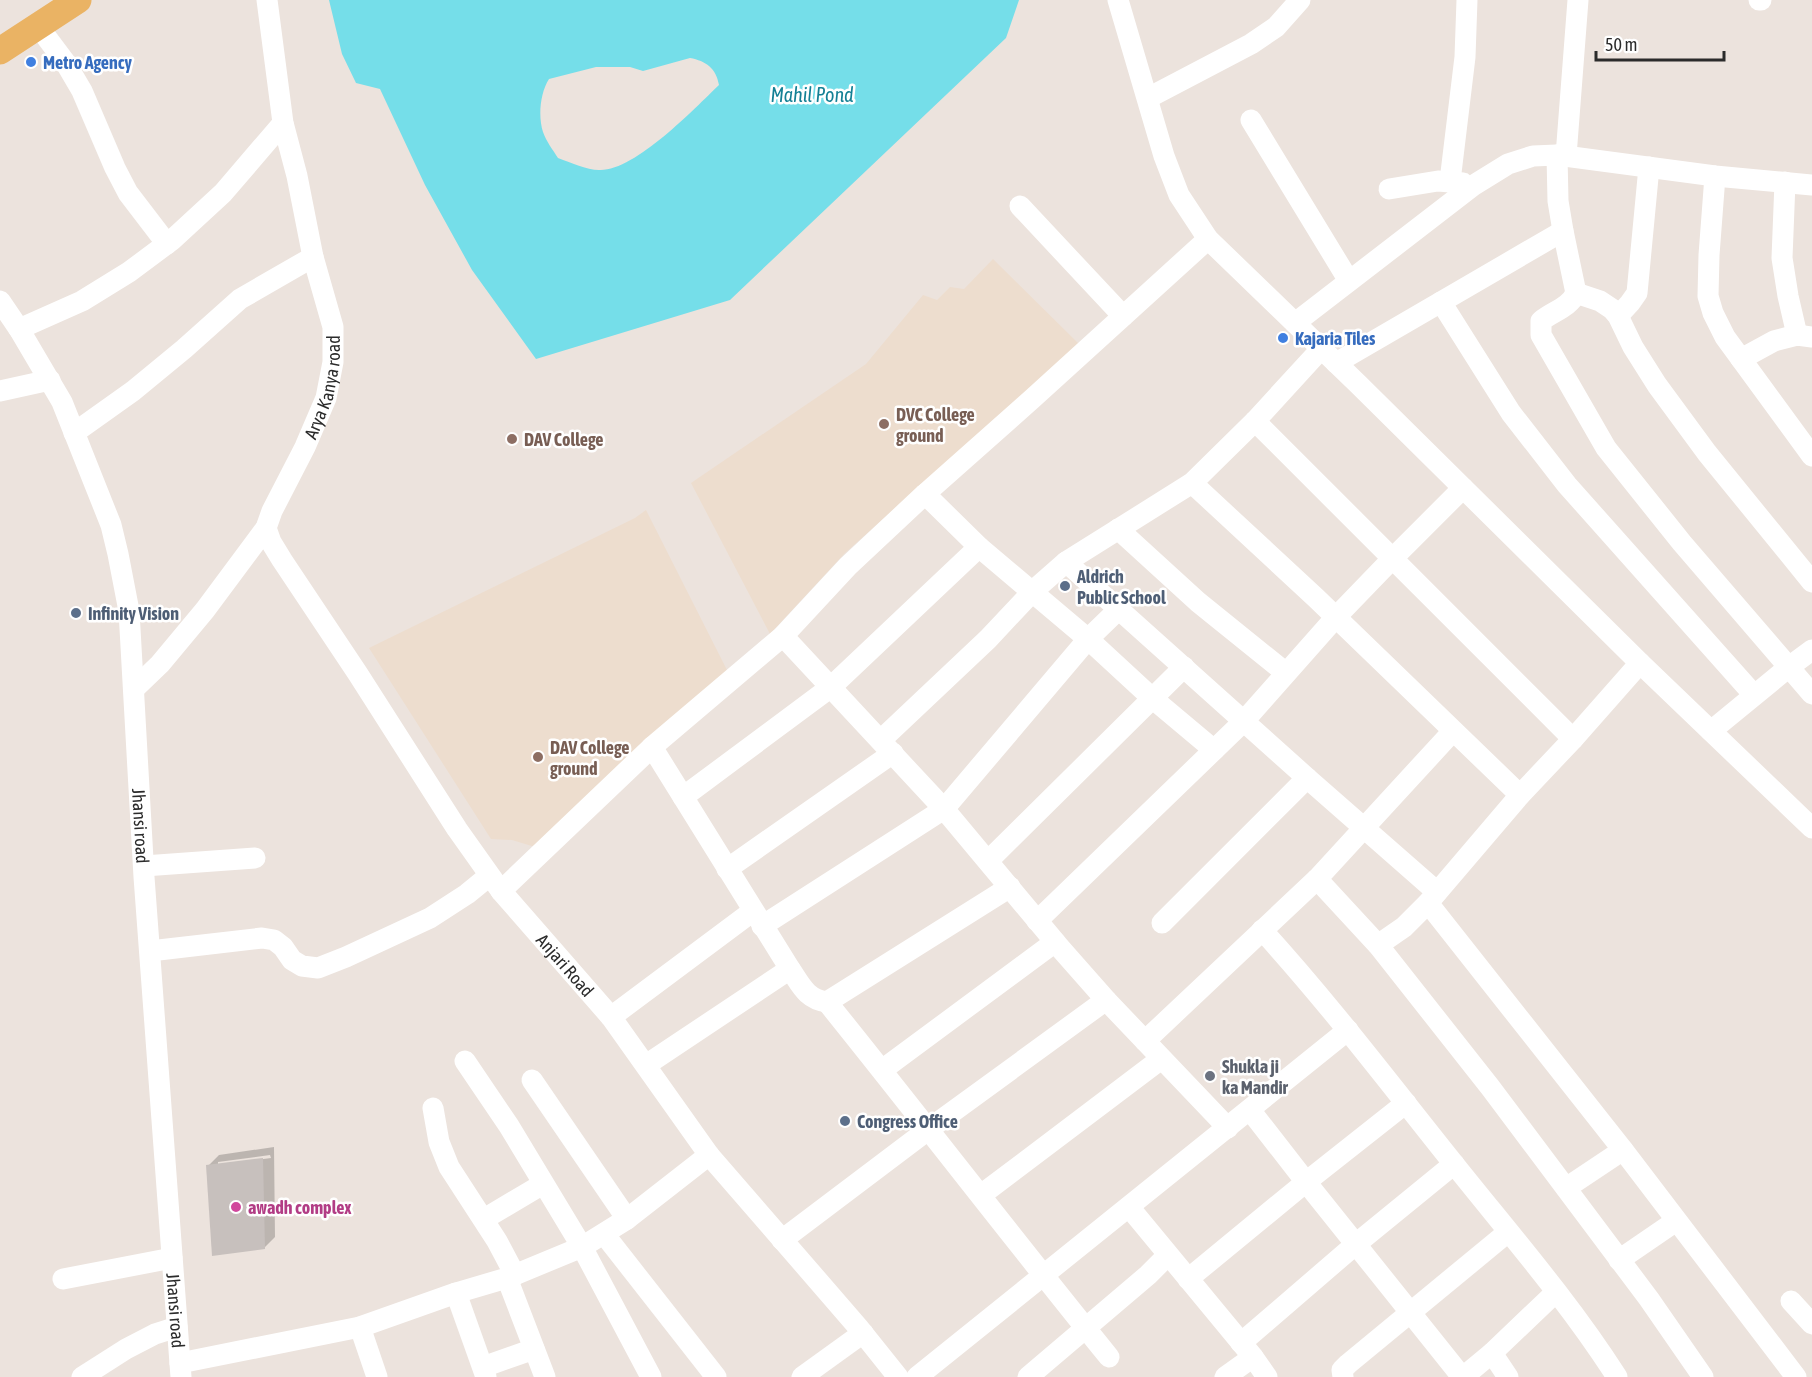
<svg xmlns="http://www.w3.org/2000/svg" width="1812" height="1377" viewBox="0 0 1812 1377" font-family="'Asap Condensed',sans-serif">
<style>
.education{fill:#edddce}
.water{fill:#75dee9;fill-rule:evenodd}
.shadow{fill:#0003;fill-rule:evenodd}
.building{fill:#c7c0bd}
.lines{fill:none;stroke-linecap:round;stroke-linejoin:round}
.minor{stroke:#fff;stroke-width:21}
.major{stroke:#eab364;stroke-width:27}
.shop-dot{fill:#3f7fe0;stroke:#fff;stroke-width:2}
.education-dot{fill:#8d6e63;stroke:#fff;stroke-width:2}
.service-dot{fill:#5c6f8a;stroke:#fff;stroke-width:2}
.worship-dot{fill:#6b7280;stroke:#fff;stroke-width:2}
.hotel-dot{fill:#d1479c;stroke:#fff;stroke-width:2}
.labels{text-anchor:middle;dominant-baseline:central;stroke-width:5;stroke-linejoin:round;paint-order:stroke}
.shop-label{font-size:18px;font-weight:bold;fill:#366cbe;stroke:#fff;text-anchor:start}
.street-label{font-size:18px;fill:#2b2b2b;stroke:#fff}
.education-label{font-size:18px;font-weight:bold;fill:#785e54;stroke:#fff;text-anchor:start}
.service-label{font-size:18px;font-weight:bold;fill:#4e5e75;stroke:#fff;text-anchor:start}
.worship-label{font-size:18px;font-weight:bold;fill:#5b616d;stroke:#fff;text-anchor:start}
.hotel-label{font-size:18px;font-weight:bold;fill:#b23c85;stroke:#fff;text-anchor:start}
.water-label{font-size:20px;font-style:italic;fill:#148095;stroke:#fff}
</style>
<rect width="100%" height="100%" fill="#ece3dd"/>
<!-- education -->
<g class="education">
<polygon points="993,259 1079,344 845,553 770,634 691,483 866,364 923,295 937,300 950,287 964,289"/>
<polygon points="646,510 729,674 535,847 512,840 491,839 369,648 635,518"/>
</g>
<!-- water -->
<path class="water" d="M329,0H1019L1006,38L730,300L536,359L472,270L425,185L380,89L356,83L342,54ZM690,58C706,61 716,68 719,85C694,109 634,172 599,170C587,170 569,162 558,158C553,150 546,141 543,132C538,117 540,93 549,79L596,67H630L643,71Z"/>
<!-- shadow -->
<path class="shadow" d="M274,1147L275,1237L264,1248L208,1166L219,1155ZM270,1155L271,1158L218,1165V1162Z"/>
<!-- building -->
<polygon class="building" points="263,1158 265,1249 212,1256 206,1165"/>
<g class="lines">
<!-- minor -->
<g class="minor">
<polyline points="1118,0 1164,156 1179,195 1208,239 1358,384 1640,663 1812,828"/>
<polyline points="1759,0 1761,0"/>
<polyline points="38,26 65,62 82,91 115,168 128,193 167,244"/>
<polyline points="1148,98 1251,44 1276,27 1300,0"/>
<polyline points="1251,120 1349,281"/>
<path d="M1557,155L1558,201L1563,231L1576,293C1569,308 1553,311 1541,321V335L1606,448L1682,543L1812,694"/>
<polyline points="1566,156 1578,0"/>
<polyline points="1715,176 1709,255 1708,296 1713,313 1725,337 1812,456"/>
<polyline points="1450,181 1465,57 1467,0"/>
<polyline points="1785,182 1782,258 1788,296 1797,335"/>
<polyline points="1389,189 1438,181 1463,183"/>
<polyline points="1020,206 1123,316"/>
<polyline points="1576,293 1600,301 1612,309 1618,316 1633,347 1657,385 1707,453 1812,582"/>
<path id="s1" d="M0,301L19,329L62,402L111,525L118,554L129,611L144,877L181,1377"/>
<polyline points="1441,302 1511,413 1567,485 1754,695"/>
<polyline points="1618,316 1630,303 1637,293 1649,167"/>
<polyline points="1295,323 1474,185 1508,164 1533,156 1557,155 1715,176 1812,185"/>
<polyline points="19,329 82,301 129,272 172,240 223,193 283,123"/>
<polyline points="1741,359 1774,341 1797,335 1812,337"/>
<polyline points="1336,363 1563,231"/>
<polyline points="0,391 50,380"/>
<polyline points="1255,421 1573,739"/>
<polyline points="74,433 133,391 184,349 240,299 313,257"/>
<polyline points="1192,483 1316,598 1520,795"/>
<polyline points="925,494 979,547 1088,639 1152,698 1214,750"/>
<path id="s2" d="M266,528L271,542L282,560L358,674L457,829L501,891L611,1017L709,1155L858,1327L898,1377"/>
<polyline points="1118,529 1198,602 1286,673"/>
<polyline points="1066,562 1307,778 1437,892"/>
<polyline points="783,636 944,809 1061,949 1106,1000 1228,1128"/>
<path id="s3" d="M134,689L160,664L205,610L266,528L272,511L305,447L326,398L333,362V327L313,257L297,176L283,123L267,0"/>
<polyline points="1711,731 1789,667 1812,650"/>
<polyline points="881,740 988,639 1033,591 1066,562 1192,483 1255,421 1321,349"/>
<path d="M652,747L790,969C801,985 806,999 827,1002L1010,887"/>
<polyline points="683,797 831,687 979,547"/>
<polyline points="988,861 1184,667"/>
<polyline points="144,866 255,858"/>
<polyline points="727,869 893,753"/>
<polyline points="1317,879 1378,945 1490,1087 1649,1299 1703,1377"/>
<polyline points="501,891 652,747 783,636 848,566 925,494 1032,399 1208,239"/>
<polyline points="1428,903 1623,1150 1796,1377"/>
<polyline points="1037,921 1244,721 1336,617 1392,559 1463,488"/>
<polyline points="1162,923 1307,778"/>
<polyline points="762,926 944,809 1088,639 1119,609"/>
<path d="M1262,930C1333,1008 1396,1092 1462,1174C1515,1240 1571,1305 1617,1377"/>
<polyline points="1378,945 1404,927 1428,903 1520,795 1573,739 1640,663"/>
<polyline points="150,951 262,938 274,940 283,947 292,960 302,966 318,968 346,957 430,918 467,894 489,876"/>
<path d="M827,1002C922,1120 1014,1240 1109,1357"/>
<polyline points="611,1017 753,911"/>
<polyline points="1145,1041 1317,879 1453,731"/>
<polyline points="465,1061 509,1126 582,1247 651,1377"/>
<polyline points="646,1065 790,969"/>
<polyline points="882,1070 1055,942"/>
<polyline points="532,1080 627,1219"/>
<polyline points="433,1108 439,1142 449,1167 497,1241 515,1275"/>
<polyline points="1250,1110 1306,1182 1462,1377"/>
<polyline points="1566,1188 1623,1150"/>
<polyline points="981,1195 1161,1059"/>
<polyline points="1129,1207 1253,1357 1267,1377"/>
<polyline points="484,1219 543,1184"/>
<polyline points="604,1234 716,1377"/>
<polyline points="782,1240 929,1129 1106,1000"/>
<polyline points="1619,1260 1676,1221"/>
<polyline points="507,1278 545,1377"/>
<polyline points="63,1279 172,1258"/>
<polyline points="1188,1279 1306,1182 1406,1103"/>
<polyline points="456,1293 486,1377"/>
<polyline points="1791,1301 1812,1324"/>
<polyline points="360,1327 377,1377"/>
<polyline points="1241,1343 1356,1244 1454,1164"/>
<polyline points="1492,1353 1508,1377"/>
<polyline points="180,1363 360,1327 456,1293 507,1278 582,1247 627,1219 709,1155"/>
<polyline points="483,1367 534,1349"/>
<polyline points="82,1377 126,1349 155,1334 177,1327"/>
<polyline points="802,1377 863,1333"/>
<polyline points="917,1377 1348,1030"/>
<polyline points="1028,1377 1148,1275 1168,1255"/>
<polyline points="1225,1377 1253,1357"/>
<polyline points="1343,1377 1342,1370 1348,1364 1508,1232"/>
<polyline points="1463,1377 1492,1353 1556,1292"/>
</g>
<!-- major -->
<polyline class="major" points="0,51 78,0"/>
</g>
<!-- markers -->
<g class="shop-dot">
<circle cx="31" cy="62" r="6"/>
<circle cx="1283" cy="338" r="6"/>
</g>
<g class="education-dot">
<circle cx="884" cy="424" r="6"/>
<circle cx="512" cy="439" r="6"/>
<circle cx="538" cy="757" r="6"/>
</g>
<g class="service-dot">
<circle cx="1065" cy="586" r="6"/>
<circle cx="76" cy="613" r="6"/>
<circle cx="845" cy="1121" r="6"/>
</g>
<circle class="worship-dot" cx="1210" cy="1076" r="6"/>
<circle class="hotel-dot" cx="236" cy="1207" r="6"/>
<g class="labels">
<!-- shop labels -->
<g class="shop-label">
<text x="43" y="62">Metro Agency</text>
<text x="1295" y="338">Kajaria Tiles</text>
</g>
<!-- street labels -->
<g class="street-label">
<text stroke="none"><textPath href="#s3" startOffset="362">Arya Kanya road</textPath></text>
<text stroke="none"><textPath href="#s1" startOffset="554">Jhansi road</textPath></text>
<text stroke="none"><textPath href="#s2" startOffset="531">Anjari Road</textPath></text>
<text stroke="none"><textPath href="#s1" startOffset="1040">Jhansi road</textPath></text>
</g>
<!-- education labels -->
<g class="education-label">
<text x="896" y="414">DVC College<tspan x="896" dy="21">ground</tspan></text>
<text x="524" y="439">DAV College</text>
<text x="550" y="747">DAV College<tspan x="550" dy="21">ground</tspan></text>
</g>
<!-- service labels -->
<g class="service-label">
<text x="1077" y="576">Aldrich<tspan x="1077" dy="21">Public School</tspan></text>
<text x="88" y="613">Infinity Vision</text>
<text x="857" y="1121">Congress Office</text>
</g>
<!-- worship labels -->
<g class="worship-label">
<text x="1222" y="1066">Shukla ji<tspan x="1222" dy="21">ka Mandir</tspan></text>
</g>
<!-- hotel labels -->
<g class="hotel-label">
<text x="248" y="1207">awadh complex</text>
</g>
<!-- water labels -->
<g class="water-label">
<text x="812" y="94">Mahil Pond</text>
</g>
</g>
<!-- scale -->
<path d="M1596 51v9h128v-9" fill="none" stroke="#2b2b2b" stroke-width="3"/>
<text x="1605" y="51" font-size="18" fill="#2b2b2b" stroke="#ffffff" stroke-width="4.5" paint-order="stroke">50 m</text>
</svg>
